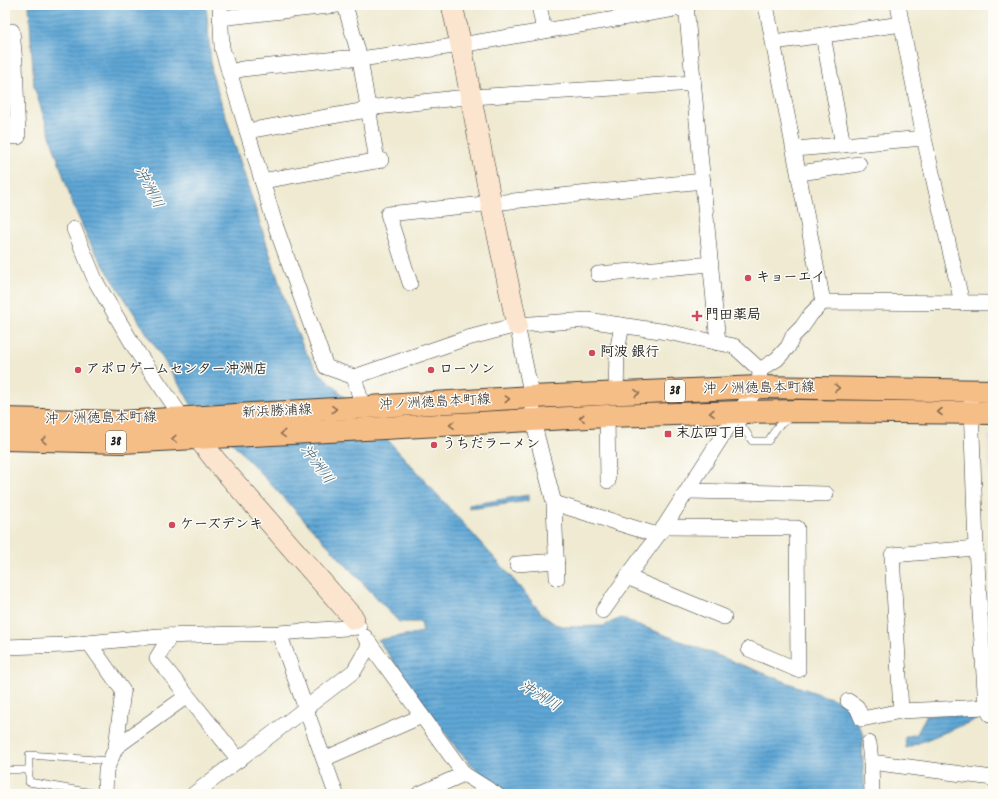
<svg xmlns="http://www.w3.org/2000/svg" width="998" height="799" viewBox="0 0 998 799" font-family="Dekko,'Klee One',sans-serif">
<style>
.built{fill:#efd0e6}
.water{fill:url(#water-rules);stroke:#3e6279}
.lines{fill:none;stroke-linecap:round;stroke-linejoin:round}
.lane-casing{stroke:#3c3b37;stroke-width:8}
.street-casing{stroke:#3c3b37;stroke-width:16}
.secondary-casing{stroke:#3c3b37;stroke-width:22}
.primary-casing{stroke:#3c3b37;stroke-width:24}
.lane{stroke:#fff;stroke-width:7}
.street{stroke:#fff;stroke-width:15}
.secondary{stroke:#fbe5cf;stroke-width:21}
.primary{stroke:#f6be87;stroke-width:22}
.oneway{stroke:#896d52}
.poi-dot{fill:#d1495b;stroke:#fdfcf7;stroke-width:1.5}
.labels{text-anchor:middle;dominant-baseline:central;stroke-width:3;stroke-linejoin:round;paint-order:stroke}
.shield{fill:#fdfcf7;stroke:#605f5e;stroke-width:1}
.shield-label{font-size:13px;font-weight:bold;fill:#1c1c1c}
.poi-label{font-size:14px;font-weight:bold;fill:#1c1c1c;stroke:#fdfcf7;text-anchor:start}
.street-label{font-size:14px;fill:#1c1c1c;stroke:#fdfcf7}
.water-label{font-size:15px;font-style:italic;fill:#3b5b70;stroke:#fdfcf7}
</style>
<defs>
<pattern id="water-rules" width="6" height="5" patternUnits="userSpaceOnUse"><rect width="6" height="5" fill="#60a7d6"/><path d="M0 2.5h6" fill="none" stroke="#4e87ad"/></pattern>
</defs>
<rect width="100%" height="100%" fill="#fdfcf7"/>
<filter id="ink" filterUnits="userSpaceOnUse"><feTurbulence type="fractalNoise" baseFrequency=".025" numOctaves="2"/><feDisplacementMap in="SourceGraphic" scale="8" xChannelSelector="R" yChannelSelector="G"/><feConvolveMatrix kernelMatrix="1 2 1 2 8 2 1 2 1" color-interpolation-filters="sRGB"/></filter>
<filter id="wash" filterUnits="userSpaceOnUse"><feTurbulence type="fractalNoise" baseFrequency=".012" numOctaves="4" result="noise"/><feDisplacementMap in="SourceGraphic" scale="16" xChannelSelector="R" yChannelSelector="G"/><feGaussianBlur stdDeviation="0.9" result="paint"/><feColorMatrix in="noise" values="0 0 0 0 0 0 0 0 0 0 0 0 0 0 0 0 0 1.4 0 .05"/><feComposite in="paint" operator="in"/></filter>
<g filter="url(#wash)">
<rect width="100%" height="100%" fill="#efead1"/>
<!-- built -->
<polygon class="built" points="988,435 993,436 993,501 990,495"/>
<!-- water -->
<g class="water">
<polygon points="29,5 206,5 212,74 287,307 303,347 318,371 378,429 507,572 544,616 555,624 566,627 603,626 621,618 799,687 848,704 864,735 862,747 865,794 510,794 483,776 459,752 378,640 423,632 421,622 399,622 227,437 198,417 184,392 92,247 73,205 34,87"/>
<polygon points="528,495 528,501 469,509 469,505"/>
<polygon points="972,710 978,719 906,748 905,737 917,734 926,716"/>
</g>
</g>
<g filter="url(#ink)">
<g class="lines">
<!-- lane casing -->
<g class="lane-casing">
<g id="lane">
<polyline points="742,414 742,426 752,441 768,441 778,426 791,417"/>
<polyline points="5,770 29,770 29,782 98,794"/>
<polyline points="29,770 29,755 110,761"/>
</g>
</g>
<!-- street casing -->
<g class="street-casing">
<g id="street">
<polyline points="220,5 222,48 276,227 326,367 354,377"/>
<polyline points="345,5 360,59 377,161"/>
<polyline points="539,5 544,31"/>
<polyline points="686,5 718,343"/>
<polyline points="766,5 823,302"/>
<polyline points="898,5 924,138 962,303"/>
<polyline points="220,18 338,5"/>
<polyline points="5,31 12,31 15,63 18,137 5,136"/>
<polyline points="823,35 843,145"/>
<polyline points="774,42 902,24"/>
<polyline points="229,73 242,69 346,58 360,59 461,45 687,7"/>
<polyline points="247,131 361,111 368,108 457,98 694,83"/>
<polyline points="795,149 924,138"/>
<polyline points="800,173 859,164"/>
<polyline points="262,181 381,160"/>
<polyline points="74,229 96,282 138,353 182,417"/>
<polyline points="598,274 711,264"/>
<polyline points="410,283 388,214 703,181"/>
<polyline points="517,325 532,397 533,421 554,503 557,578"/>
<polyline points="760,370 777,359 788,347 793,336 802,327 811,314 823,302 993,303"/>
<polyline points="616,394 617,352 622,325"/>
<polyline points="971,404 976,548 986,707 990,714 993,716"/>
<polyline points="363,407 354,377 464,339 517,325 587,320 667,332 734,346 760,370 759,387 737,413 664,527 627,577 603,611"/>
<polyline points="607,416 608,481"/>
<polyline points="688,491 826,494"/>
<polyline points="554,503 657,535"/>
<polyline points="664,527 797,528 798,670 749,649"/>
<polyline points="517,564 557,561"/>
<polyline points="627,577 724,617"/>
<polyline points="279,633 336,794"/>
<polyline points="170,636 157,658 239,760"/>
<polyline points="365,637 464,774 496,794"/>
<polyline points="89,643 123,691 116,747 187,696"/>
<polyline points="5,647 67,645 159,636 279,633 359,627"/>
<polyline points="848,701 857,707 862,719 901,711 986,707"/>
<polyline points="901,711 892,555 976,548"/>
<polyline points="869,743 871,762 993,778"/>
<polyline points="324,759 422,716"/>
<polyline points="871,762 872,794"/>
<polyline points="105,794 106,770 116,747"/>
<polyline points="194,794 354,671 370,644"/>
<polyline points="419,794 464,774"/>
</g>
</g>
<!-- secondary casing -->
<g class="secondary-casing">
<g id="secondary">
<polyline points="452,5 461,45 491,203 517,325"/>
<polyline points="189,426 216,461 354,619"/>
</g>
</g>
<!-- primary casing -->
<g class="primary-casing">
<g id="primary">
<polyline points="5,419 121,422 532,397 759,387 993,391"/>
<polyline points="5,439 122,442 607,416 742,412 799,411 993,413"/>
</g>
</g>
<!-- lane -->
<use href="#lane" class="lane"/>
<!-- street -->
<use href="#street" class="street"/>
<!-- secondary -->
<use href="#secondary" class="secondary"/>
<!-- primary -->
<use href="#primary" class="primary"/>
</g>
<!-- one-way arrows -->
<defs><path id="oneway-chevron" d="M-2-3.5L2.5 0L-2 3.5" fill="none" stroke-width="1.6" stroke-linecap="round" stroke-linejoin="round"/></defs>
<g class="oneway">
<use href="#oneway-chevron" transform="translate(837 388) rotate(1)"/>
<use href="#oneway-chevron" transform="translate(637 393) rotate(-3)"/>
<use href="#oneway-chevron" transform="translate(507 399) rotate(-3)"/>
<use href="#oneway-chevron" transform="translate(334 409) rotate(-3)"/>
<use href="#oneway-chevron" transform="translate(940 412) rotate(-180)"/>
<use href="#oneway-chevron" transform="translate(712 413) rotate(178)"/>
<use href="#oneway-chevron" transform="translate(582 418) rotate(176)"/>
<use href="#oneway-chevron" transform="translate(452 425) rotate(177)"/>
<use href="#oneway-chevron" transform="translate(283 434) rotate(177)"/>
<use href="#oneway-chevron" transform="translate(174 439) rotate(177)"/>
<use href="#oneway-chevron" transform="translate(44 440) rotate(-179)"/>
</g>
</g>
<!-- markers -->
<g class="poi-dot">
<circle cx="748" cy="278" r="4"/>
<path d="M695 310h4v4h4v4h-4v4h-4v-4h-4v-4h4z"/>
<circle cx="592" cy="353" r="4"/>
<circle cx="78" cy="370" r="4"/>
<circle cx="431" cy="370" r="4"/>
<rect x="664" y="430" width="8" height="8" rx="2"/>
<circle cx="434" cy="445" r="4"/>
<circle cx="172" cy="525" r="4"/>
</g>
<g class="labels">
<!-- shield labels -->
<g class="shield">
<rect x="665" y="380" width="20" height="22" rx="3"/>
<rect x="106" y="431" width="20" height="22" rx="3"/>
</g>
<g class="shield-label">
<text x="675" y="391">38</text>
<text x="116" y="442">38</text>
</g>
<!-- poi labels -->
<g class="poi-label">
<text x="756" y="278">キョーエイ</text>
<text x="705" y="316">門田薬局</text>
<text x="600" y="353">阿波 銀行</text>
<text x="86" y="370">アポロゲームセンター沖洲店</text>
<text x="439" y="370">ローソン</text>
<text x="676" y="434">末広四丁目</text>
<text x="442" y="445">うちだラーメン</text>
<text x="180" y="525">ケーズデンキ</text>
</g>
<!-- street labels -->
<g class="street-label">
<text transform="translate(759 389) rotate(-1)">沖ノ洲徳島本町線</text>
<text transform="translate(435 403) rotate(-3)">沖ノ洲徳島本町線</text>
<text transform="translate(277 412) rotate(-3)">新浜勝浦線</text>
<text transform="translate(101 419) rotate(-1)">沖ノ洲徳島本町線</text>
</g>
<!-- water labels -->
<g class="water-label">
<text transform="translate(148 188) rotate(63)">沖洲川</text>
<text transform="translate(316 465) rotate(54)">沖洲川</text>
<text transform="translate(539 697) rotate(32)">沖洲川</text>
</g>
</g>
<!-- margin -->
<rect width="998" height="799" fill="none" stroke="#fdfcf7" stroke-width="20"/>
</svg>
